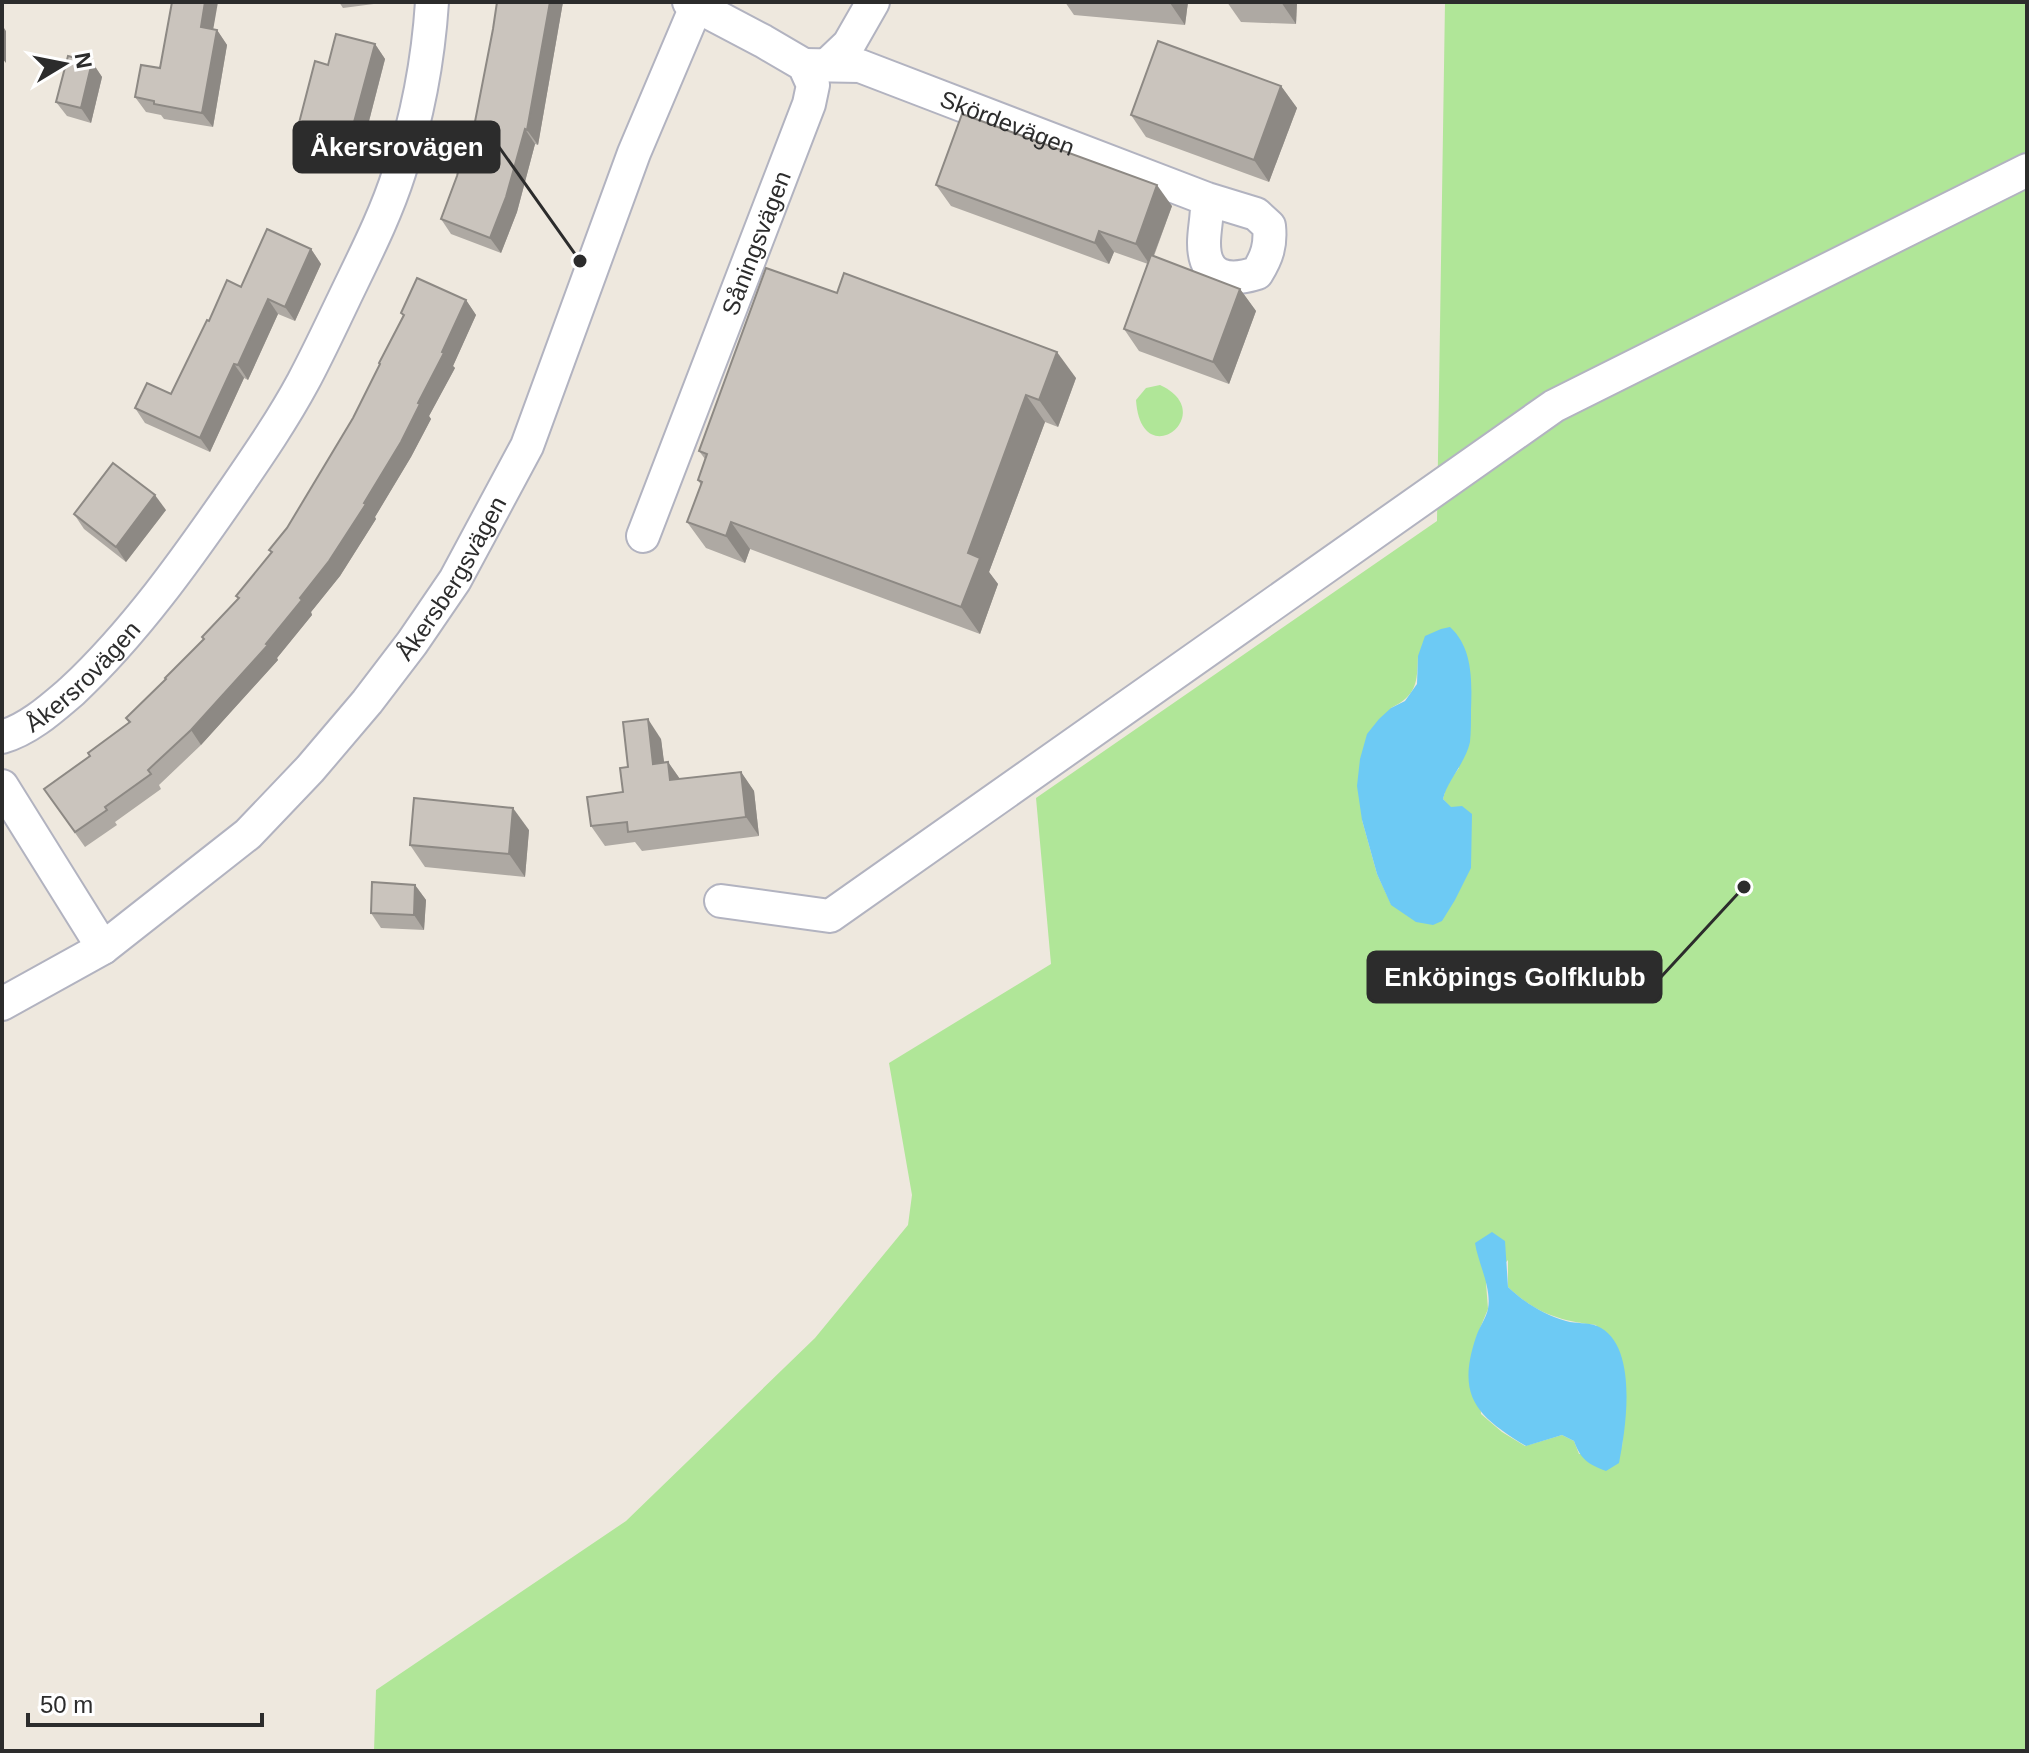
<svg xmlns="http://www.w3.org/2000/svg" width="2029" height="1753" viewBox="0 0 2029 1753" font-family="Helvetica,sans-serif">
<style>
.green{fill:#b0e698;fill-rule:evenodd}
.water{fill:#6dcaf4}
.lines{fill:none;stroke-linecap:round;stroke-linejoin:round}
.street-casing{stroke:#b2b3c0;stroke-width:36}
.street{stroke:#fff;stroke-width:32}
.wall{fill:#aea9a3}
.shaded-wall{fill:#8d8984}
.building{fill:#cac4bd;stroke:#8d8984;stroke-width:2}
.labels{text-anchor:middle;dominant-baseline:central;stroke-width:6;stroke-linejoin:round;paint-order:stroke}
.street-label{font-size:24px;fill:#2c2c2c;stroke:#fff}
.leader{fill:none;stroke:#2c2c2c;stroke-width:3}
.callout-dot{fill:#2c2c2c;stroke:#fff;stroke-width:3}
.callout{fill:#2c2c2c;stroke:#2c2c2c;stroke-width:3}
.callout-label{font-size:26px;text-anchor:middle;font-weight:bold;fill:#fff}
</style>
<rect width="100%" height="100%" fill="#eee8de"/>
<!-- green -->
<g class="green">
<path d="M1445,2H2027V1751H374L376,1690L626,1521L815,1338L908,1225L912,1195L889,1063L1051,964L1036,798L1437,521ZM1418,656L1459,768L1447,784L1443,799L1451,808L1391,904L1377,874L1362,820L1391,708C1417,695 1417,683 1418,656ZM1508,1260V1287C1535,1313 1560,1321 1596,1325L1626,1388L1622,1447L1579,1454L1574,1441L1562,1435L1525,1446L1502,1432L1481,1414L1476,1338L1488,1309L1486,1283Z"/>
<path d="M1160,385C1221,413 1141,476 1136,400L1146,388Z"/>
</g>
<!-- water -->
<g class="water">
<path d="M1450,627C1473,648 1472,681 1471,710C1471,720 1471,732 1470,742C1465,764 1448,779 1443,799L1451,807L1462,806L1472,814L1471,868L1455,900L1442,921L1433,925L1416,922L1391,905L1377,874L1362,820L1357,786L1360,759L1367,734L1379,719L1391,708L1405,701L1417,684L1418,656L1425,636L1441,629Z"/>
<path d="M1492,1232L1505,1241L1508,1287C1525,1303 1544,1315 1566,1321C1576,1324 1588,1322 1597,1326C1639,1344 1626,1428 1619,1463L1606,1471C1588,1464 1581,1460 1574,1441L1562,1435L1526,1446C1477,1416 1456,1397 1476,1337C1479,1328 1486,1318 1488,1309C1492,1288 1478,1263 1475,1243Z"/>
</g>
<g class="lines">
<!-- street casing -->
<g class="street-casing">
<g id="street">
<polyline points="828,64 849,44 873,2"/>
<path id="s1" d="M804,65L860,66L1207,199L1256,214L1269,226C1271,245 1267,257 1257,273C1229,282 1204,279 1204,243C1204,229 1208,214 1207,199"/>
<path id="s2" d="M643,536L809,104L813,85L804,65L763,41L689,2"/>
<path id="s3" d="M2,737C29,729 51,709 72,691C135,632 186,560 235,489C259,454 283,419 303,382C317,356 330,328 343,301C363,259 385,217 399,173C418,116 428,63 432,2"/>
<polyline points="2,786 103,948"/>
<polyline points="721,901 830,916 1554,406 2027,170"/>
<path id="s4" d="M2,1004L103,948L248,834L310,769L367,702L412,643L455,580L527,446L634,153L698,2"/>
</g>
</g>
<!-- street -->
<use href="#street" class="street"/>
</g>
<!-- wall -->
<g class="wall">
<polygon points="339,2 389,2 343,8"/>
<polygon points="497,2 563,2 538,145 535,144 517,212 501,253 451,234 441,219 473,132 493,29"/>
<polygon points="1065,2 1188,2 1185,25 1074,15"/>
<polygon points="1227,2 1297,2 1296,24 1241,22"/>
<polygon points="213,29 217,30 227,45 213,127 164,119 161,115 146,112 135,97 160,68"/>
<polygon points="375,44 385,59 361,152 310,138 299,123 328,65"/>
<polygon points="92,62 102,77 91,123 67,116 56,102"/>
<polygon points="1281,86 1297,108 1269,182 1146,137 1131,115"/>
<polygon points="936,185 1172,206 1154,256 1240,289 1256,311 1229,384 1139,351 1124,329 1148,264 1114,252 1109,264 951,206"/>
<polygon points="311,249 321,264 295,321 278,314 248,380 244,378 210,452 145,423 135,408 171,394 209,321 241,287"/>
<polygon points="837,293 1076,378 1058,427 1045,422 989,572 998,584 980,634 750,549 745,563 706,548 687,522 701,485 698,480 705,459 699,451"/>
<polygon points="466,300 476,315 453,366 455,368 429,416 431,419 411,457 375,517 376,519 340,576 311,612 312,615 277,658 278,660 201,745 159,785 161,789 115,822 117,825 85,847 44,789 90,756 129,723 126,718 166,679 203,639 238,599 236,596 272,553 269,550 287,528 353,418 380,365 379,363 403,316 401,313"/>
<polygon points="166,510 126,562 84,529 74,514"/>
<polygon points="661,739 664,763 668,762 680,779 741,772 754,791 759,836 642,851 635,842 605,846 591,826 623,792 628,767"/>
<polygon points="529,830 525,877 425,867 410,845"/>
<polygon points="415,885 426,900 424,930 381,928 371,913"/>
</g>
<!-- shaded-wall -->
<g class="shaded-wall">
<polygon points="205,2 218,2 211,42 201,27"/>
<polygon points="550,2 563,2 538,145 527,130"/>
<polygon points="1170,2 1188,2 1185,25 1170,3"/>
<polygon points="1281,2 1297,2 1296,24"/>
<polygon points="2,25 6,31 6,63 2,58"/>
<polygon points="217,30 227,45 213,127 202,113"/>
<polygon points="375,44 385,59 361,152 350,137"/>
<polygon points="92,62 102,77 91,123 81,108"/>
<polygon points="1281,86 1297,108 1269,182 1254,160"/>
<polygon points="525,129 535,144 517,212 501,253 490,238"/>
<polygon points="1157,185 1172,206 1150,265 1136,244"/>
<polygon points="1099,231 1114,252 1109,264 1095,243"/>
<polygon points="311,249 321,264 295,321 285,307"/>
<polygon points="1240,289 1256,311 1229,384 1213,362"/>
<polygon points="268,299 278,314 248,380 238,365"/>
<polygon points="466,300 476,315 453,366 455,368 429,416 431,419 411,457 375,517 376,519 340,576 311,612 312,615 277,658 278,660 201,745 191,730 266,644 300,598 364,503 418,403"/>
<polygon points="1057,352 1076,378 1058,427 1039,400"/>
<polygon points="234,364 244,378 210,452 200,438"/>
<polygon points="1026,395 1045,422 989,572 998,584 980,634 961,607 968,553"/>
<polygon points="155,495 166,510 126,562 116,547"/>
<polygon points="731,522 750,549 745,563 726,536"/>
<polygon points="648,719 661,739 667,784 653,764"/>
<polygon points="668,762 682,782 670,780"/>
<polygon points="741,772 754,791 759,836 746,817"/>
<polygon points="513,808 529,830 525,877 509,854"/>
<polygon points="415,885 426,900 424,930 414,915"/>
</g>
<!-- building -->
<g class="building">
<polygon points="172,2 205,2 201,27 217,30 202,113 154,104 154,101 135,97 141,65 160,68"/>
<polygon points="497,2 550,2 527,130 525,129 506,197 490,238 441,219 457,176 469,131 473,132 493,29"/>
<polygon points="336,34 375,44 350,137 299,123 315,61 328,65"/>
<polygon points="1158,41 1281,86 1254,160 1131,115"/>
<polygon points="68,56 92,62 81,108 56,102"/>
<polygon points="962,114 1157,185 1136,244 1099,231 1095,243 936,185"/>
<polygon points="267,229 311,249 285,307 268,299 238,365 234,364 200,438 135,408 147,383 171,394 207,320 209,321 227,280 241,287"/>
<polygon points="1151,255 1240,289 1213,362 1124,329"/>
<polygon points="766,268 837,293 844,273 1057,352 1039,400 1026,395 968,553 980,558 961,607 731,522 726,536 687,522 702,482 698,480 707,454 699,451"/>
<polygon points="417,278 466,300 442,352 444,353 418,403 420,404 401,442 364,503 366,504 329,561 300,598 302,600 266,644 268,645 191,730 148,770 151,774 105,807 107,810 75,832 44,789 90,756 88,753 130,722 126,718 166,679 165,678 204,639 202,637 239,598 236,596 272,552 269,550 287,528 353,418 380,364 379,363 404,315 401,313"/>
<polygon points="113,463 155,495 116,547 74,514"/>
<polygon points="648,719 653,764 668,762 670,780 741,772 746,817 628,832 627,822 591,826 587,797 623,792 620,768 628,767 623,722"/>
<polygon points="414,798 513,808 509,854 410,845"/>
<polygon points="372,882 415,885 414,915 371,913"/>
</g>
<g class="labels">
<!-- street labels -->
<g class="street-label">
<text stroke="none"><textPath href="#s1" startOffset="214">Skördevägen</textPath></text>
<text stroke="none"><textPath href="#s2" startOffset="314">Såningsvägen</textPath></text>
<text stroke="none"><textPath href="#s4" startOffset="628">Åkersbergsvägen</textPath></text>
<text stroke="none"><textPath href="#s3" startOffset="102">Åkersrovägen</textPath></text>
</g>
</g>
<!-- callouts -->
<path class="leader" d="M580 261L499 147M1744 887L1661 977"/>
<g class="callout-dot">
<circle cx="580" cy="261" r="8"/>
<circle cx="1744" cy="887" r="8"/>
</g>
<g class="callout">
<rect x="294" y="122" width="205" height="50" rx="8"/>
<rect x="1368" y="952" width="293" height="50" rx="8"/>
</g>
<g class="callout-label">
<text x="397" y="156">Åkersrovägen</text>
<text x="1515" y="986">Enköpings Golfklubb</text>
</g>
<!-- border -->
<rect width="2029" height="1753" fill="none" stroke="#2c2c2c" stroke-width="8"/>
<!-- north arrow -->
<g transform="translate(64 64) rotate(80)" stroke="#ffffff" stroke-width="6" paint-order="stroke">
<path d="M0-6L14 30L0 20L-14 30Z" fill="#2c2c2c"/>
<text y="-12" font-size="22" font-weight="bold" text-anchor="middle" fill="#2c2c2c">N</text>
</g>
<!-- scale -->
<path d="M28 1713v12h234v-12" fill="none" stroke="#2c2c2c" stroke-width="4"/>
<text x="40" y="1713" font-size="24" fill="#2c2c2c" stroke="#ffffff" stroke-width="6" paint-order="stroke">50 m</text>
</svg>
